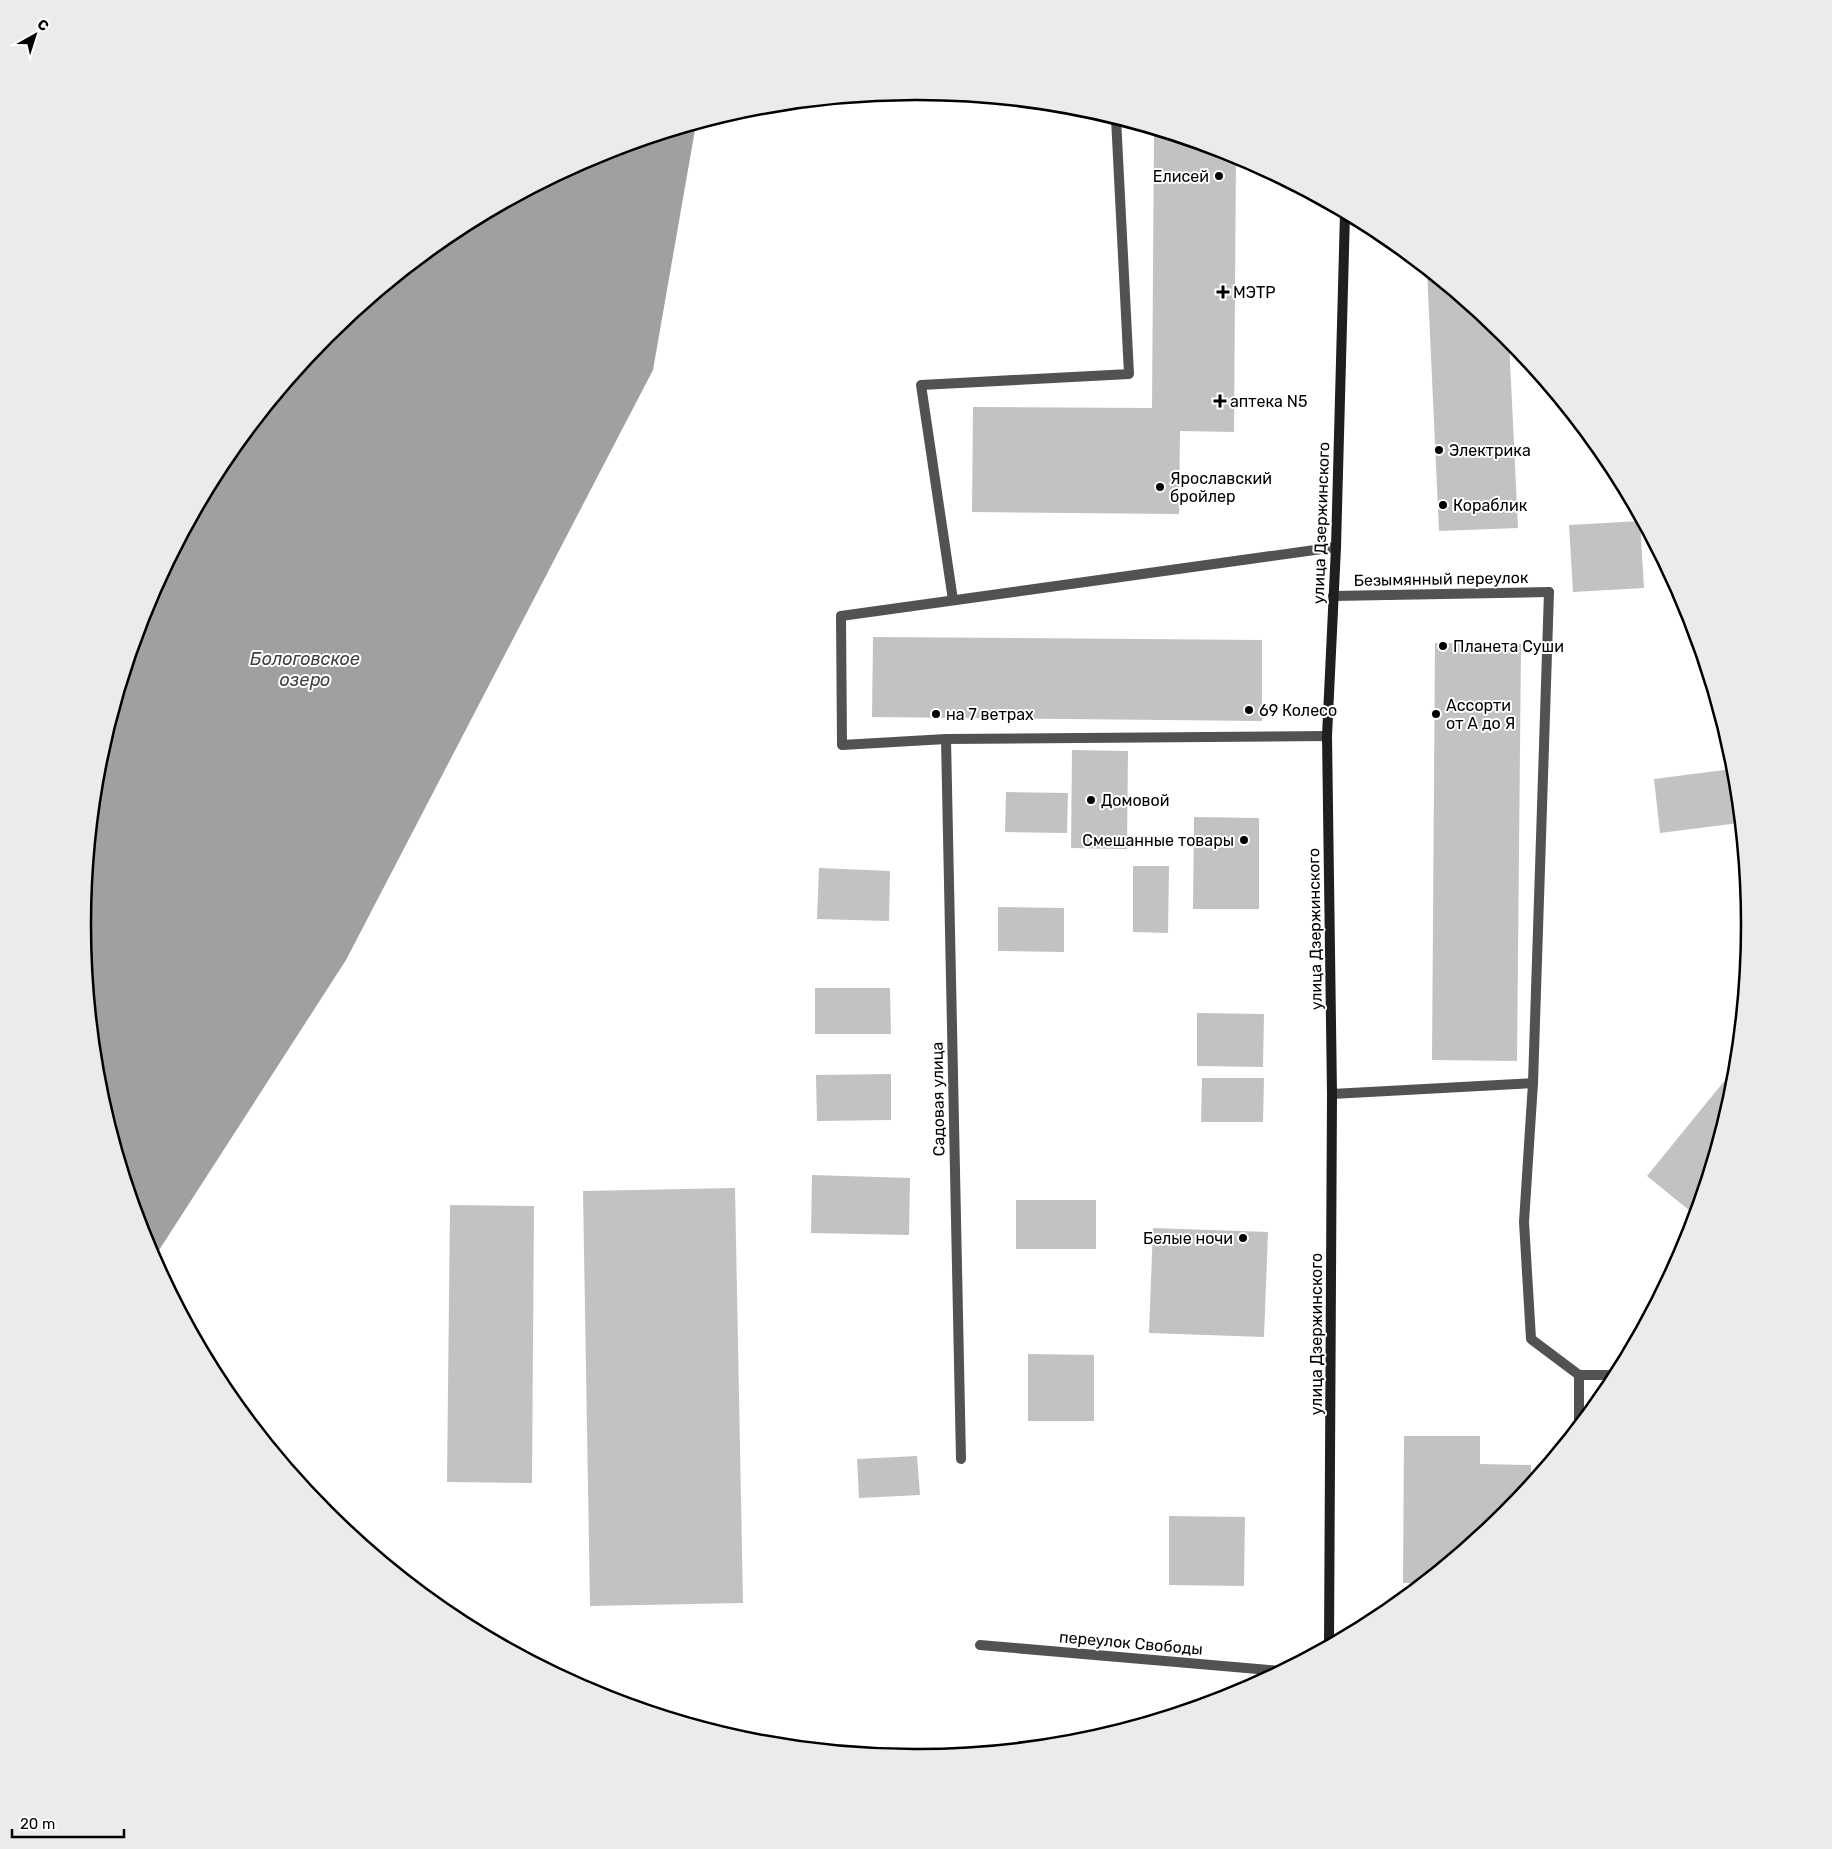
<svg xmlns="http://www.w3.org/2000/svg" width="1832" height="1849" viewBox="0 0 1832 1849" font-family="Rubik,sans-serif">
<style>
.water{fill:#a0a0a0}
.building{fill:#c2c2c2}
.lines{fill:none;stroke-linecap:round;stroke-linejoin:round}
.lane{stroke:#525252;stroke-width:10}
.street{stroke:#525252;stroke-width:10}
.secondary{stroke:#1f1f1f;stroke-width:10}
.poi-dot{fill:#000;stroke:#fff;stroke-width:2}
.labels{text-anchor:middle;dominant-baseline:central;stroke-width:4;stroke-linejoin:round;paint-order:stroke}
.poi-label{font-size:16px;fill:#000;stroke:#fff;text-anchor:start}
.street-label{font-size:16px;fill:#000;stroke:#fff}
.water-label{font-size:18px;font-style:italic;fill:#414141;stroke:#fff}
.rim{fill:none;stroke:#000;stroke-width:2.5}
</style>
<rect width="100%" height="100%" fill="#fff"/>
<!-- water -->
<polygon class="water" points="696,124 653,370 346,960 154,1258 146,1243 98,1087 83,925 99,762 146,605 223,461 327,335 453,231 597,154"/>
<!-- building -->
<g class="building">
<polygon points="1154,130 1236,155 1234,432 1180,431 1179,514 972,512 973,407 1152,408"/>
<polygon points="1427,270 1509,340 1518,528 1439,531"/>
<polygon points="1640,521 1644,588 1573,592 1569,525"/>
<polygon points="873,637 1262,640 1262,721 872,717"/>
<polygon points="1435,643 1521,644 1517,1061 1432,1060"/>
<polygon points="1072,750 1128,751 1127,849 1071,848"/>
<polygon points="1732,769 1739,823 1660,833 1654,779"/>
<polygon points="1006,792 1068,793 1067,833 1005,832"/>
<polygon points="1194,817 1259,818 1259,909 1193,909"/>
<polygon points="1133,866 1169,866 1168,933 1133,932"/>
<polygon points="819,868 890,871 889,921 817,919"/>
<polygon points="998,907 1064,908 1064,952 998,951"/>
<polygon points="815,988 890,988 891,1034 815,1034"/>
<polygon points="1197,1013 1264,1014 1263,1067 1197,1066"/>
<polygon points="891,1074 891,1120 817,1121 816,1075"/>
<polygon points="1730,1074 1734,1078 1733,1087 1695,1215 1647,1176"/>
<polygon points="1202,1078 1264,1078 1263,1122 1201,1122"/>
<polygon points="812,1175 910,1178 909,1235 811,1233"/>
<polygon points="735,1188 743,1603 590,1606 583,1191"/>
<rect x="1016" y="1200" width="80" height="49"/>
<polygon points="450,1205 534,1206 532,1483 447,1482"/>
<polygon points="1153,1228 1268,1232 1264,1337 1149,1333"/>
<polygon points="1028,1354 1094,1355 1094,1421 1028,1421"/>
<polygon points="1404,1436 1480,1436 1480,1464 1531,1465 1531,1483 1505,1514 1421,1583 1403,1583"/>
<polygon points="917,1456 920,1495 859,1498 857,1459"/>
<polygon points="1169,1516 1245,1517 1244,1586 1169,1585"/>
</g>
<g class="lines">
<!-- lane -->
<g class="lane">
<polyline points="953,600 921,385 1129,374 1116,118"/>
<polyline points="946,739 842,745 841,616 1336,547"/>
<polyline points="1533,1083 1524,1222 1531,1339 1579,1375"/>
<polyline points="1332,1094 1533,1083 1549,592"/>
<polyline points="1579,1424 1579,1375 1616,1375"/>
</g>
<!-- street -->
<g class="street">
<polyline points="1333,596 1549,592"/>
<polyline points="961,1459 946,739 1327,736"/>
<polyline points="980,1645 1280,1671"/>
</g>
<!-- secondary -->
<polyline class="secondary" points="1329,1644 1332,1094 1327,736 1336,547 1345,213"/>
</g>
<!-- markers -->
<g class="poi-dot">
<circle cx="1219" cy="176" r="5"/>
<path d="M1220.5 284.5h5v5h5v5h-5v5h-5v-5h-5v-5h5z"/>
<path d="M1217.5 393.5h5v5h5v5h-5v5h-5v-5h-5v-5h5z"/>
<circle cx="1439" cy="450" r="5"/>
<circle cx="1160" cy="487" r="5"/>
<circle cx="1443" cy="505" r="5"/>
<circle cx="1443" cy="646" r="5"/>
<circle cx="1249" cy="710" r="5"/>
<circle cx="936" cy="714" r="5"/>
<circle cx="1436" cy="714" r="5"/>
<circle cx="1091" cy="800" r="5"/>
<circle cx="1244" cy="840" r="5"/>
<circle cx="1243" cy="1238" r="5"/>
</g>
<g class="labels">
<!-- poi labels -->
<g class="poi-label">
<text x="1209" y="176" text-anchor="end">Елисей</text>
<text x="1233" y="292">МЭТР</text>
<text x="1230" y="401">аптека N5</text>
<text x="1449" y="450">Электрика</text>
<text x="1170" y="478">Ярославский<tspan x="1170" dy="18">бройлер</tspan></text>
<text x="1453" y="505">Кораблик</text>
<text x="1453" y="646">Планета Суши</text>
<text x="1446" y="705">Ассорти<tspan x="1446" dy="18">от А до Я</tspan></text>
<text x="1259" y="710">69 Колесо</text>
<text x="946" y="714">на 7 ветрах</text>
<text x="1101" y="800">Домовой</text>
<text x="1234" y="840" text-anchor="end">Смешанные товары</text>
<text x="1233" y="1238" text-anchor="end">Белые ночи</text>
</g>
<!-- street labels -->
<g class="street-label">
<text transform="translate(1321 523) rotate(-88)">улица Дзержинского</text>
<text transform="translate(1441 579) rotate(-1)">Безымянный переулок</text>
<text transform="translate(1315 929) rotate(-91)">улица Дзержинского</text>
<text transform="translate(938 1099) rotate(-91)">Садовая улица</text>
<text transform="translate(1316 1334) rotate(-90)">улица Дзержинского</text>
<text transform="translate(1131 1643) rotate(5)">переулок Свободы</text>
</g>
<!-- water labels -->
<g class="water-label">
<text x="305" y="659">Бологовское<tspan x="305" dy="21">озеро</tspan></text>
</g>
</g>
<!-- crop -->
<path d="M0 0H1832V1849H0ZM915 100H917A824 824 0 0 1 1741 924V925A824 824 0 0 1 917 1749H915A824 824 0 0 1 91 925V924A824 824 0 0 1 915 100Z" fill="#ebebeb" fill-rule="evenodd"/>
<path class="rim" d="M915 100H917A824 824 0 0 1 1741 924V925A824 824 0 0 1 917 1749H915A824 824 0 0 1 91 925V924A824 824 0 0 1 915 100Z"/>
<!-- north arrow -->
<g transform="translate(35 35) rotate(39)" stroke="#ffffff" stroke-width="4" paint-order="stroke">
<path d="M0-4L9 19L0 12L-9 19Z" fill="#000000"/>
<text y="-8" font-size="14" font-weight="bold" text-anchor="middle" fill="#000000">С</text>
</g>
<!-- scale -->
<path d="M12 1829v8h112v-8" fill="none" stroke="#000000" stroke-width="2.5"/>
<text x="20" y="1829" font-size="15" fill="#000000" stroke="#ffffff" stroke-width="4" paint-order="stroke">20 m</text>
</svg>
